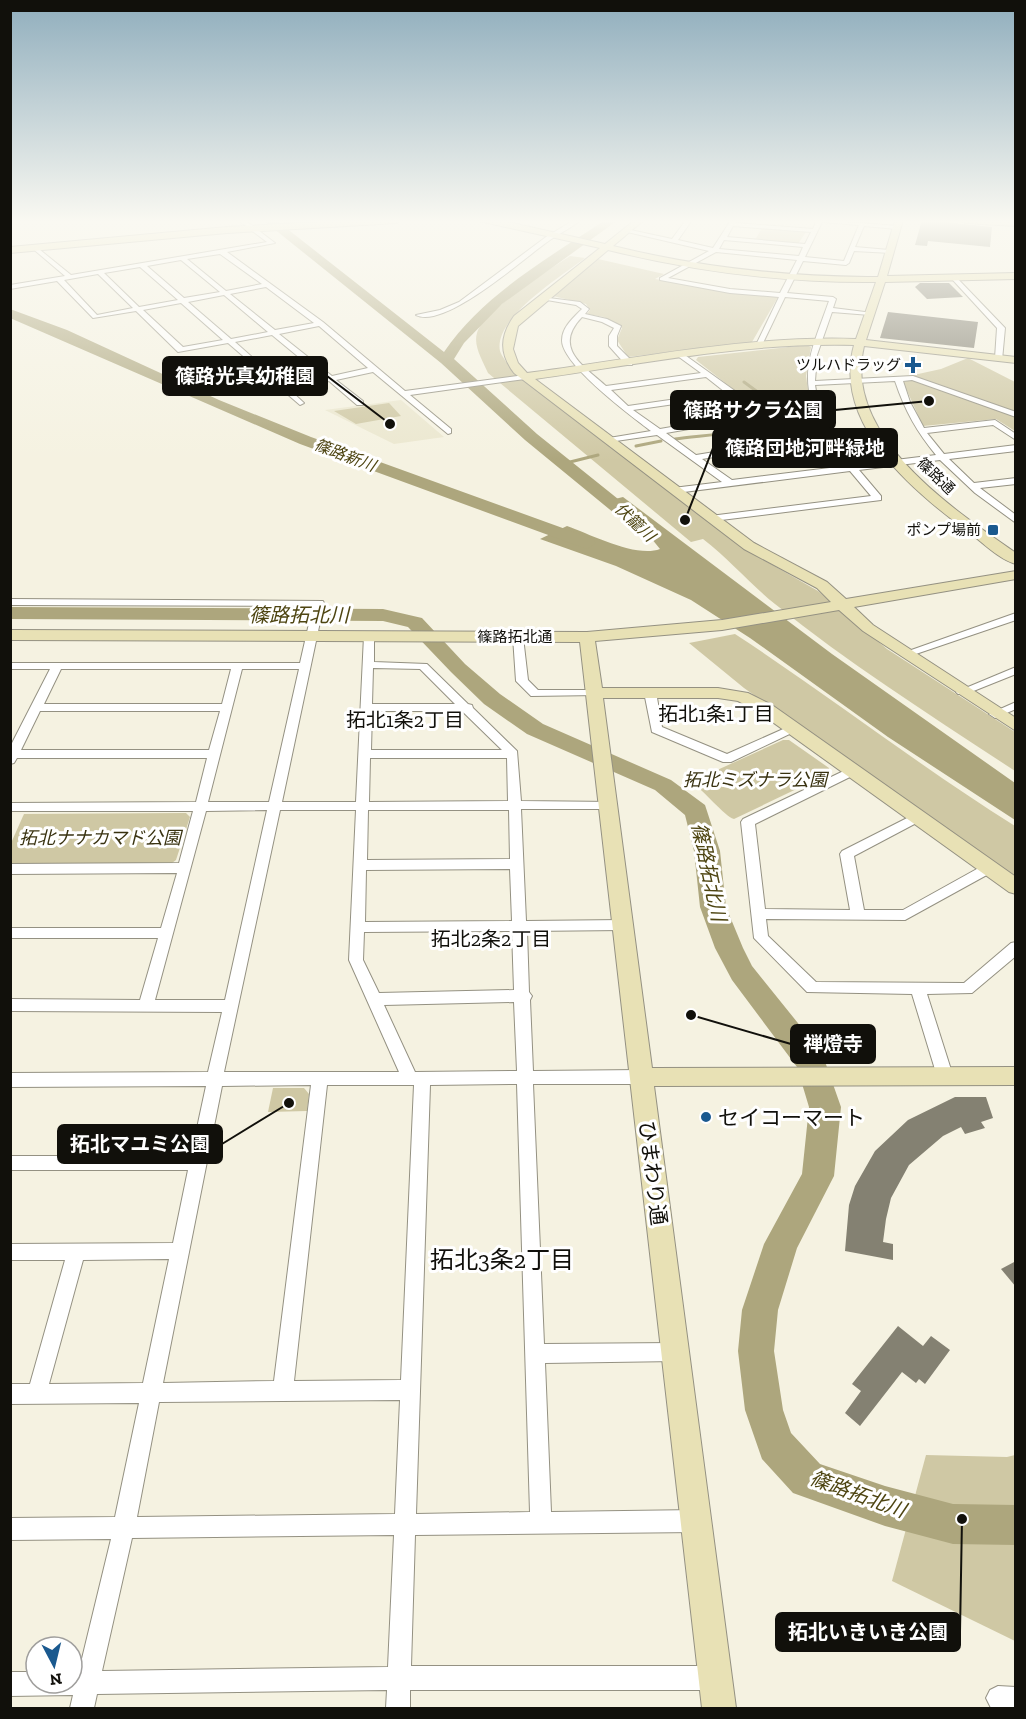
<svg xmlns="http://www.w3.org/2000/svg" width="1026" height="1719" viewBox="0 0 1026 1719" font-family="'Zilla Slab','Noto Sans JP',serif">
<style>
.built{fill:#ebe7cf}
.green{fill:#cfc8a4}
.water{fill:#ada67d}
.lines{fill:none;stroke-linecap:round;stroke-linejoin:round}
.stream{stroke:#ada67d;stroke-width:3}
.river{fill:#ada67d;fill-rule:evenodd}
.building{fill:#848172}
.street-casing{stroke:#949182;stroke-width:2}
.secondary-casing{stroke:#949182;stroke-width:2}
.street{fill:#fff;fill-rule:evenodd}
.secondary{fill:#e8e1b5;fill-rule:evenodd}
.poi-dot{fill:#1a598f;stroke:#fff;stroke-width:2}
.labels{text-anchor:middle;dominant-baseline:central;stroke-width:6;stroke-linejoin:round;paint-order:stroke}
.far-poi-label{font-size:15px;fill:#11100b;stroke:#fff;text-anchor:end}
.far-street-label{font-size:15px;fill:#11100b;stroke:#fff}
.far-water-label{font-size:16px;font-style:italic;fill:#4e4512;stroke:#fff}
.park-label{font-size:18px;font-style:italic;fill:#393210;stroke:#fff}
.water-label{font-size:20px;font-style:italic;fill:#4e4512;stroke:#fff}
.neighbourhood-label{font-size:20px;fill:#11100b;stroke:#fff}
.near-poi-label{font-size:21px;fill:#11100b;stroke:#fff;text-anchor:start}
.near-street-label{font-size:21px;fill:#11100b;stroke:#fff}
.near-neighbourhood-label{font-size:24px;fill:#11100b;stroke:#fff}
.leader{fill:none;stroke:#11100b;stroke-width:2}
.callout-dot{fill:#11100b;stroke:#fff;stroke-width:2}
.callout{fill:#11100b;stroke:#11100b;stroke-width:2}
.callout-label{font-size:20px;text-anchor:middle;font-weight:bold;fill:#fff}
</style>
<rect width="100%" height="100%" fill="#f5f2e1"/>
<!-- built -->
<polygon class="built" points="401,400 444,437 394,444 325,410"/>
<!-- green -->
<g class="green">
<polygon points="762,228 804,232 806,232 798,244 755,240"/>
<path d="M570,256L585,258C562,276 493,318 500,351C502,357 509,365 512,371L726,535L755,555L818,591L887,649L1015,732V771C933,717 851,665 775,604C750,584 729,559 703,539L691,542L488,373C483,361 473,346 477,333C483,311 549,270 570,256Z"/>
<polygon points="598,259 664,274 655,279 778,297 752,342 628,357 617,340 622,328 604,317 587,314 590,310 586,304 553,296"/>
<polygon points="806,345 811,347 806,376 810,404 749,404 747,400 696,360 698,357"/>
<polygon points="968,358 1015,382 1015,431 996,419 923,426 903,382 913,380 909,376 941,369"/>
<polygon points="389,403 401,416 356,424 334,411"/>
<path d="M735,634C830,696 919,766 1015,826V880L744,688L689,643Z"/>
<path d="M783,740H789L829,768L830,773L734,819C724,816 704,790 691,782Z"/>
<polygon points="186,813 190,817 176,860 172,863 11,863 11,843 24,814"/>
<polygon points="273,1088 304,1088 309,1094 307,1111 268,1112"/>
<polygon points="926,1455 1007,1457 1015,1455 1015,1641 892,1581"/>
</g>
<!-- water -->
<path class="water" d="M623,497L832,654L1015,783V820L888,737L750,638L691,600L616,566L540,539L567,526C592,535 636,558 660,549L647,533L607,501Z"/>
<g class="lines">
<!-- stream -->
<g class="stream">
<path d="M675,439C706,434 749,436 773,414L766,398L744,382"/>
<polyline points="636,446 661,441"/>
<polyline points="566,463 598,455"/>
</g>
<!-- river -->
<g class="river">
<path d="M263,220H276L444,352C483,294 549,258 605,220H618L502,304L464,343L454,359L537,434L643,519L646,523L643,527H631L525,440L441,363Z"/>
<polygon points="10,309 67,330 219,400 311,437 593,539 596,543 587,549 581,547 300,444 10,318"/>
<polygon points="10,607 383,609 422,618 465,664 500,694 543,724 671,780 705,805 720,851 726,907 743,948 752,966 822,1053 841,1107 834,1176 797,1248 778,1310 774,1351 783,1410 791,1433 820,1464 885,1486 953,1504 1016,1505 1016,1545 953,1544 885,1526 793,1493 762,1459 745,1410 738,1351 742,1310 764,1244 802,1174 809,1107 797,1067 732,980 715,948 700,907 694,851 685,815 655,790 527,734 484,704 451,672 408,627 383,621 10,619"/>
</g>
</g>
<!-- building -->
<g class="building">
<polygon points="922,220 992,227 990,247 928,241 927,246 915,245"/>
<polygon points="920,283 949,283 963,297 927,299 915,287"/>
<polygon points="888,312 978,322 974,348 880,338"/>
<polygon points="955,1097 986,1097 993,1118 981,1122 985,1128 965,1134 961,1127 943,1136 909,1165 891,1198 886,1219 883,1242 893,1244 893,1260 845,1251 849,1205 855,1186 875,1151 908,1120"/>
<polygon points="1016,1261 1016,1287 1001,1269"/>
<polygon points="898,1326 923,1346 931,1336 950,1350 925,1384 919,1379 916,1383 902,1372 860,1426 845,1413 861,1391 852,1384"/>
</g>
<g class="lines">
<!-- street casing -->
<g class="street-casing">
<g id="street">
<path d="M238,220H245L275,243L227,252L323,322L405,391L525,375L529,377L525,379L410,395L451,429V433L448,434L373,372L336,380L363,401V405H357L329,381L290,390L304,403L300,405L228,343L178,352L136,311L93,318L57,281L10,289V285L65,276L32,248L34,245L71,275L267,242ZM220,254L262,284L226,291L187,259ZM181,260L220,292L184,298L147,266ZM140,267L178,300L139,307L104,273ZM98,274L133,308L97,315L64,280ZM266,287L314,323L275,330L230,294ZM224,295L268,332L231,339L188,302ZM181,303L223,340L183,347L143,310ZM319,326L368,368L332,376L279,334ZM272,335L324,378L285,386L235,342Z"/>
<path d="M574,220H581C571,228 560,233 550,240C525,257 445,330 416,315L440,310L459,302L546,237Z"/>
<path d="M686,220H692L678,240L713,248L731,220H737L735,223L813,229L817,220L899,226L897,229L864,226L855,247L889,250L891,253L854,251L849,263L846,265L803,261L787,293L833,297L836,299L833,308L873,313L870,315L832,312L817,355L815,381L913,376L1016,412V417L912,380L903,381L910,402L924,428L995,420L1016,434V440L993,425L927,433L944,454L1016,445V451L949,459L974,483L1016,478V484L980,488L1016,515V523L975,493L940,460L859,470L881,496V500L713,521L710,520V516L871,496L850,471L676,493L671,490L673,488L722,482L657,435L609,442V438L651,431C631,416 561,364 562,340C562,327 574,317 582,309L576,305L541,299V297L580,302L589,309L585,314L607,319L621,326L617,336V346L632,361V365H626L609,346V336L614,328L602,322L582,317C552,348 584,366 606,386L701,373L679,357L678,355L682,353L735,391L749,408L740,420L666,433L696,455L825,434C795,379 810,355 829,301L785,297L762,345L755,347L779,297L730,293L660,280V278L709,251L623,231L626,229L672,239ZM822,222L859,225L844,261L805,257ZM733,226L811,232L805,244L727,237ZM724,240L803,247L799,256L719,249ZM716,252L797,260L780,293L730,289L668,278ZM706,377L725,392L628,406L611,390ZM895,381C905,411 917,432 936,455L855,465C837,441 819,416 815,385ZM730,396L741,408L734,416L660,429L633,410ZM827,439L846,466L732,480L702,459Z"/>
<polygon points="951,276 955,276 1005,328 1002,360 995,358 997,328 951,278"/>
<path d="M10,599L323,601L324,603L282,802H356L364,636L369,633L374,636V662L427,664L468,704L472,705L473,708L517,751L521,801L613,802L614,805L613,808L608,809H521L526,921L623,920L628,921L630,925L628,929L623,930L527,931L529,992L532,996L530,1000L533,1071L641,1070L647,1072L649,1077L647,1082L641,1084H533L544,1344L676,1343L683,1345L686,1352L683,1359L676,1361L545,1363L551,1512L697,1510L705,1513L708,1521L705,1529L697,1532L415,1535L411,1666H715L723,1670L727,1678L723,1686L715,1690H410V1708H386L387,1690L97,1694L94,1708H70L73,1695L10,1696V1672H36V1683H72V1671H79L111,1539L10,1540V1518L115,1517L139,1403L10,1404V1384H30L65,1260H10V1244L173,1243L188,1170H10V1156H191L206,1086L10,1087V1073L208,1072L222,1012L10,1011V999L140,1000L158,938H10V928H161L177,873L10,874V864L179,863L193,811H10V803L196,802L207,758H17L14,763L10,764V747L50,669H10V663H300L313,606L10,605ZM373,668L420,669L455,704H372ZM61,669H231L222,704H44ZM242,669H299L269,802H208ZM40,711H220L209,750H21ZM372,711H462L502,750H371ZM370,758H507L508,801L369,802ZM267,810L225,1000H155L206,811ZM280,810H356L349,960L399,1072H224ZM368,810H509L510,859L367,860ZM510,869L512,921L365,922L366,870ZM512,931L514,990L379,993L363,960L364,932ZM514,1002L517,1071L415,1072L384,1005ZM517,1084L530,1512L416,1514L430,1085ZM311,1085L274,1381L163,1383L222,1086ZM327,1085H414L401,1380L294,1381ZM169,1259L143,1383L49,1384L83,1260ZM400,1400L395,1514L137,1517L159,1402ZM394,1535L388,1667L102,1671L132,1538Z"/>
<polygon points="1016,613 1016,620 910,656 902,656 900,654"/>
<polygon points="518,634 523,637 528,680 538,690 594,690 600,693 598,695 531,696 516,681 513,637"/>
<polygon points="1016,667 1016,674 966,694 958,694 956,692"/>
<polygon points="650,689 656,692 662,727 727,754 790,726 794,725 800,729 731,762 723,762 652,732 644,692"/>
<polygon points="1016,702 1016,709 995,718 989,714"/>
<polygon points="852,767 858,771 856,774 755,824 765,909 850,910 840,854 842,851 917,813 923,817 922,820 854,856 864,910 903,910 984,865 994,865 996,868 994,871 905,920 766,919 768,936 816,982 964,983 1011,943 1016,942 1016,956 972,993 927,994 953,1076 951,1081 945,1083 939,1081 937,1076 912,994 807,992 754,938 741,822 743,819"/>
<polygon points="998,1686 1016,1687 1016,1708 991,1708 986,1698 990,1690"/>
</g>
</g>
<!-- secondary casing -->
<g class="secondary-casing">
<g id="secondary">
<polygon points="353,220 401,220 397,223 227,233 10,253 10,247 227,227"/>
<path d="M474,220L508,222L605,244L635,220H644L613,246C698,267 780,276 867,277H878L895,220H903L887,276L1016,273V279L885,282L866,340L1016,357V363L864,346C842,436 953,509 1016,553V564C1000,560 983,543 970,533C914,492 832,425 854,345C747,342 640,364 535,379L754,543L827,582L846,599L1016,571V579L854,607L873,625L1016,718V731L863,631L839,610L722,630L595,641L602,688H718L748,693L772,705L1016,877V894L1009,892L760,713L738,701L718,698H603L652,1068L1016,1067V1085L654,1086L736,1708H702L580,642L10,640V630L587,632L722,620L831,602L817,588L744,549L514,373C499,353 500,336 514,316L600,248ZM608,250C697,272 784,283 876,282L856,339C746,335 636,359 527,373L518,363L513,349L518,326Z"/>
<polygon points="961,220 1016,220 1016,226 965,223"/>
</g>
</g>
<!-- street -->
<use href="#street" class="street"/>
<!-- secondary -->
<use href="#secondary" class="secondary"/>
</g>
<!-- sky -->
<linearGradient id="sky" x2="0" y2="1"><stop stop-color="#90aebd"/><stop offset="0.48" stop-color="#faf9f2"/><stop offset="1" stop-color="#faf9f2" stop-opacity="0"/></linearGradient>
<rect width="1026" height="461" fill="url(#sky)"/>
<!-- markers -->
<g class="poi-dot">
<path d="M910 356h6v6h6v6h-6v6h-6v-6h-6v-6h6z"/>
<rect x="987" y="524" width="12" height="12" rx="3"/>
<circle cx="706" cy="1117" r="6"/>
</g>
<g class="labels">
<!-- far-poi labels -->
<g class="far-poi-label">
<text x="901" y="365">ツルハドラッグ</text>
<text x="981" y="530">ポンプ場前</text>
</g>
<!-- far-street labels -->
<g class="far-street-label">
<text transform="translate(936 476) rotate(44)">篠路通</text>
<text x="515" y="637">篠路拓北通</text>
</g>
<!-- far-water labels -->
<g class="far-water-label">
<text transform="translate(345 455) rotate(21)">篠路新川</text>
<text transform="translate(635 522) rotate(43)">伏籠川</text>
</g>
<!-- park labels -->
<g class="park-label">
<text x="755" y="780">拓北ミズナラ公園</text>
<text x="100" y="838">拓北ナナカマド公園</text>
</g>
<!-- water labels -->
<g class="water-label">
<text x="299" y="615">篠路拓北川</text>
<text transform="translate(709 872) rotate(78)">篠路拓北川</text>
<text transform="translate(858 1494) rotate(20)">篠路拓北川</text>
</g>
<!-- neighbourhood labels -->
<g class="neighbourhood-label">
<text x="716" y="714">拓北1条1丁目</text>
<text x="405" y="720">拓北1条2丁目</text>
<text x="491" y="939">拓北2条2丁目</text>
</g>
<!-- near-poi labels -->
<g class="near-poi-label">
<text x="718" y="1117">セイコーマート</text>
</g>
<!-- near-street labels -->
<g class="near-street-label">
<text transform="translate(653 1173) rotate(83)">ひまわり通</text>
</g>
<!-- near-neighbourhood labels -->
<g class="near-neighbourhood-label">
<text x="502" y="1259">拓北3条2丁目</text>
</g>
</g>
<!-- callouts -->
<path class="leader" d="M390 424L327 376M929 401L835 410M685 520L713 448M691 1015L791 1044M289 1103L222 1144M962 1519L960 1632"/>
<g class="callout-dot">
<circle cx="390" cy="424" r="6"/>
<circle cx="929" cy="401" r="6"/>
<circle cx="685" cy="520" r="6"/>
<circle cx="691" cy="1015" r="6"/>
<circle cx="289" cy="1103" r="6"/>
<circle cx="962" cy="1519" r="6"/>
</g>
<g class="callout">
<rect x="163" y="357" width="164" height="38" rx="6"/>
<rect x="671" y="391" width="164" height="38" rx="6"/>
<rect x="713" y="429" width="184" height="38" rx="6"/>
<rect x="791" y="1025" width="84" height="38" rx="6"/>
<rect x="58" y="1125" width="164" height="38" rx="6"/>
<rect x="776" y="1613" width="184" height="38" rx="6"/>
</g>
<g class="callout-label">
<text x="245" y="383">篠路光真幼稚園</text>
<text x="753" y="417">篠路サクラ公園</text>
<text x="805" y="455">篠路団地河畔緑地</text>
<text x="833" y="1051">禅燈寺</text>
<text x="140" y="1151">拓北マユミ公園</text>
<text x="868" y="1639">拓北いきいき公園</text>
</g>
<!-- border -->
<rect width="1026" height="1719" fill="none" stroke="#11100b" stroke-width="24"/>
<!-- north arrow -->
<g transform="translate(54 1665) rotate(173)"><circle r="28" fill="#ffffff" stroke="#a09f9d" stroke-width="1.5"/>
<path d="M0-4.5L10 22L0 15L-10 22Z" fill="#1a598f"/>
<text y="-9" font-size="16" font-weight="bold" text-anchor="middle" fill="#11100b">N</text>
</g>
</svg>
